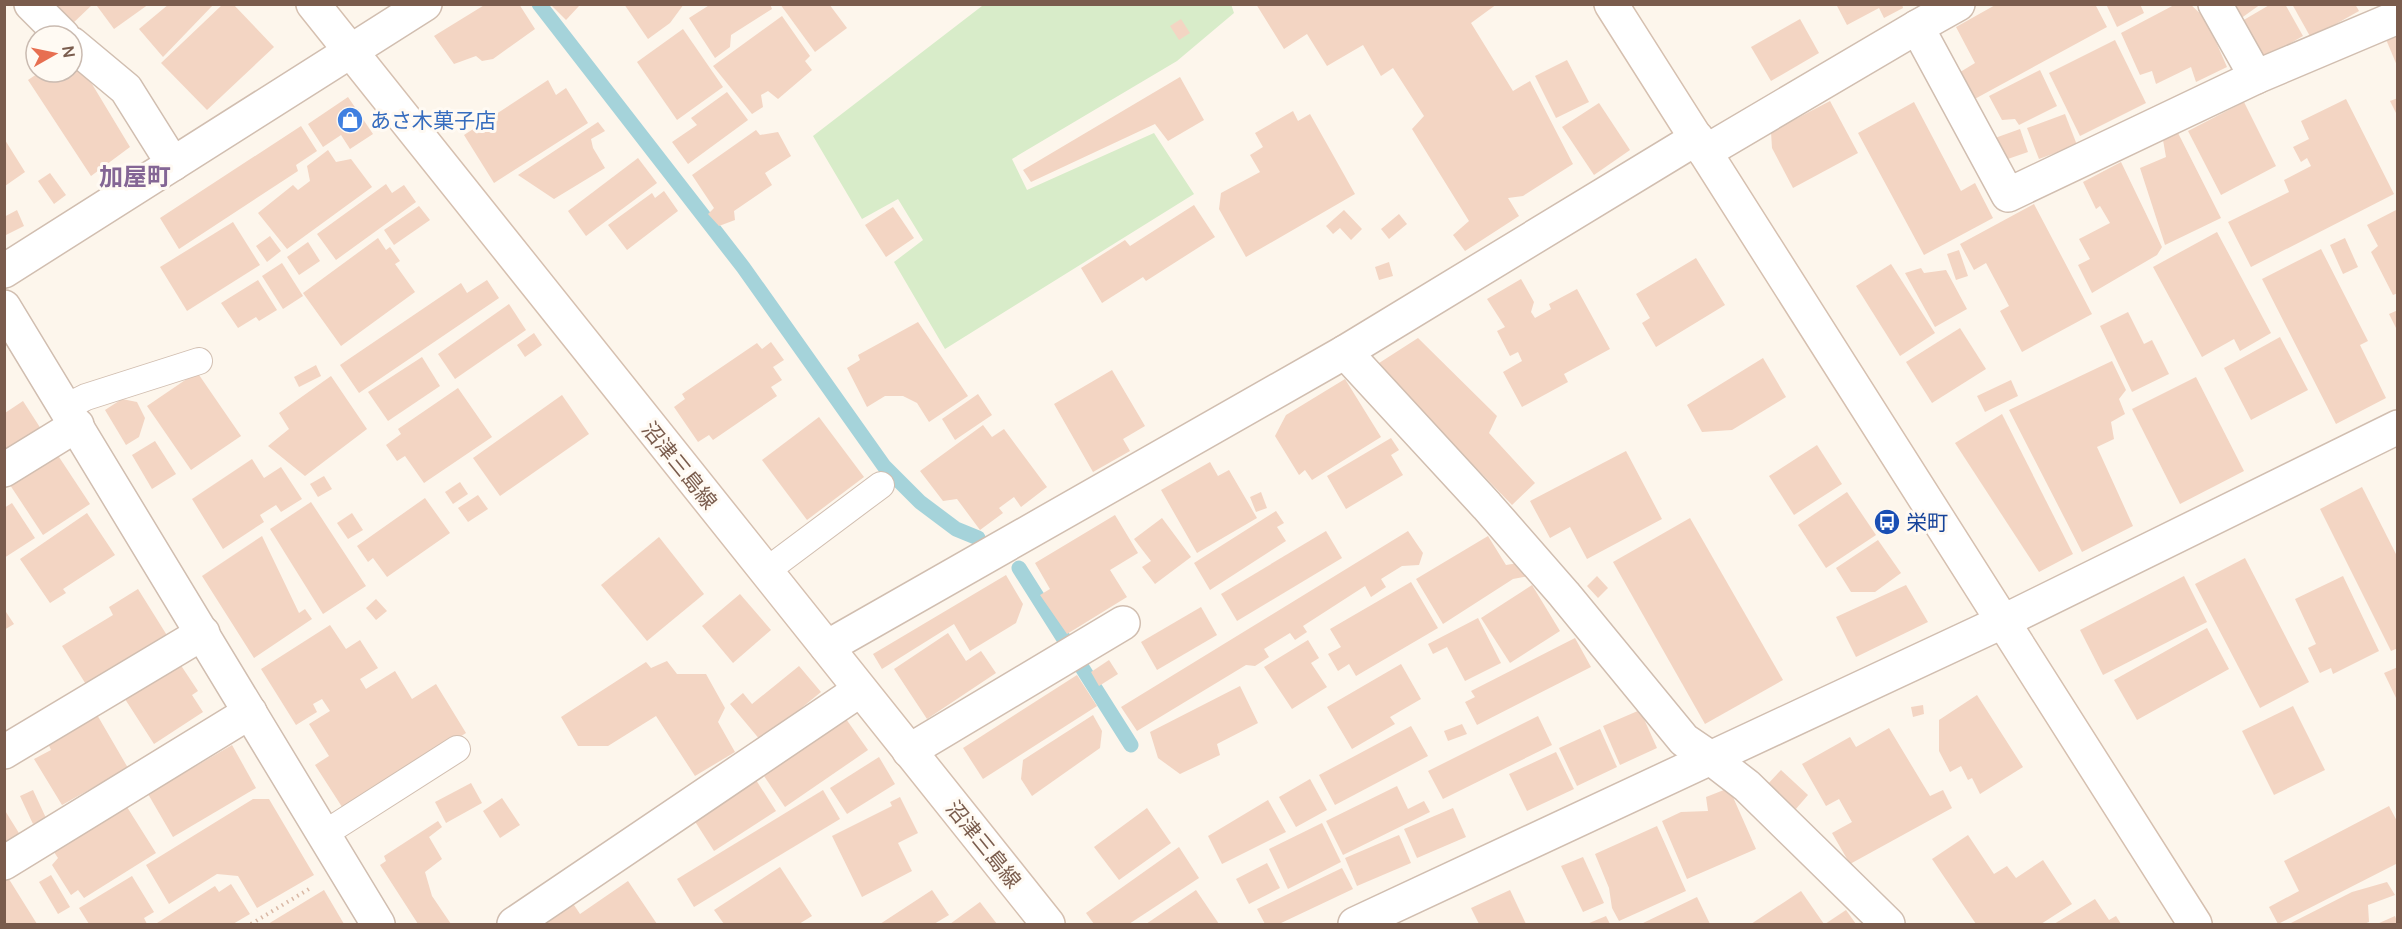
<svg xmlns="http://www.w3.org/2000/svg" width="2402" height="929" viewBox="0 0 2402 929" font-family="Manrope,'Noto Sans JP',sans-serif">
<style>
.green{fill:#d8ecc9}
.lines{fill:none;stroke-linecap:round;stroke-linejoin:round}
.stream{stroke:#a5d3da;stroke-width:15}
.building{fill:#f3d5c3}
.lane-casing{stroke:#d1beb0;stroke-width:28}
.street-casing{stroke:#d1beb0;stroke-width:36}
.secondary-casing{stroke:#d6c0b0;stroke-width:36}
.path{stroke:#d9b8a5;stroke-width:4;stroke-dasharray:1.5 4.5;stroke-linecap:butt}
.lane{stroke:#fff;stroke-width:26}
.street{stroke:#fff;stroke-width:33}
.secondary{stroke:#fff;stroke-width:33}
.labels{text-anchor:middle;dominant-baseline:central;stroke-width:6;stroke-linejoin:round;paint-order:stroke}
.shop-label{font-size:21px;fill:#366cbe;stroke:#fffaf3;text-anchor:start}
.street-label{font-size:21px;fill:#7a5c4d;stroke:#fffaf3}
.transit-label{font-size:21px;fill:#164399;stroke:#fffaf3;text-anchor:start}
.quarter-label{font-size:24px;font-weight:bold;fill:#846695;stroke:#fffaf3}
</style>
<rect width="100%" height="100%" fill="#fdf6ec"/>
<!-- green -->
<polygon class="green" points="1231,4 1234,13 1177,61 1012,159 1027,190 1154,133 1194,194 945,349 894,262 923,240 898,199 862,219 813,136 982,6 982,5"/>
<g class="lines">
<!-- stream -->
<g class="stream">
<polyline points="539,4 743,267 884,466 920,502 956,529 978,538"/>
<polyline points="1019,568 1131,745"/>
</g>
</g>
<!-- building -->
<g class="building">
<polygon points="53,4 93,4 71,25"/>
<polygon points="99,4 149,4 114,29 97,6"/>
<polygon points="169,4 214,4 163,57 139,29"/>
<polygon points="223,4 233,4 274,47 207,110 161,63"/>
<polygon points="486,4 519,4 535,29 493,59 482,61 476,56 454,64 434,36"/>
<polygon points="550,4 577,4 579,6 566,20"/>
<polygon points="624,4 684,4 670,23 648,39"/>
<polygon points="711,4 770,4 772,9 731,35 730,47 715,58 689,18"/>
<polygon points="780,4 829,4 847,28 815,52"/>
<polygon points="1256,4 1497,4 1471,23 1513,91 1530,81 1573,164 1523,196 1508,198 1519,216 1465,251 1453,235 1469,221 1412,129 1424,116 1393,68 1381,76 1363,45 1327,66 1307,34 1284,49"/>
<polygon points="1836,4 1902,4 1903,8 1884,18 1879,8 1847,25"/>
<polygon points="1997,4 2095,4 2107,27 1971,101 1957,74 1975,63 1956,27"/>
<polygon points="2106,4 2140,4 2144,13 2117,27"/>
<polygon points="2176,4 2190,4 2206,19 2227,67 2196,82 2191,67 2156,84 2152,71 2140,75 2121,33"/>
<polygon points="2230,4 2261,4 2240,19"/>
<polygon points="2271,4 2285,4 2303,36 2265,58 2242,21"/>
<polygon points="2292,4 2355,4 2359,11 2311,38"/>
<polygon points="782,16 810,56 805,61 812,70 778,99 768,91 761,95 763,107 752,114 713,66"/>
<polygon points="1181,19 1190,33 1179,40 1170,26"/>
<polygon points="1800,19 1819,53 1771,81 1751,47"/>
<polygon points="683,29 723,87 677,120 637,62"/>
<polygon points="2398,32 2398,68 2385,37"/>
<polygon points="2115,40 2146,103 2080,136 2049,73"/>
<polygon points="1567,60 1589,102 1556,118 1535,76"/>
<polygon points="72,65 92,84 130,147 91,176 28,80 40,72 72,72"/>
<polygon points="2040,70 2057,106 2019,125 2015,119 2002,120 1989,96"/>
<polygon points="1180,77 1204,120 1168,141 1155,124 1031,182 1023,170"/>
<polygon points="548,80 556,95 566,88 588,123 494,183 464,135"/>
<polygon points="727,92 748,120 688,164 672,142 697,125 691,118"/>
<polygon points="348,97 373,134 350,149 341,135 323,147 308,124"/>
<polygon points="2398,98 2398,117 2390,101"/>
<polygon points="2346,99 2394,194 2251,267 2228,222 2289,192 2284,180 2311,166 2307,158 2301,162 2293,147 2309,139 2301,121"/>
<polygon points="1830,101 1858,153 1793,188 1772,148 1771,132"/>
<polygon points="1914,102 1961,191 1975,183 1993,218 1924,255 1858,133"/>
<polygon points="2244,102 2276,166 2221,195 2188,131"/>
<polygon points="1599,103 1630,150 1594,175 1562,127"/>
<polygon points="1293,111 1298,121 1310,114 1355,194 1246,257 1219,209 1221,193 1260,172 1250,155 1263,147 1255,133"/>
<polygon points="2065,114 2077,145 2039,159 2027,128"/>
<polygon points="598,122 605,131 591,139 593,148 605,168 554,199 518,175"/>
<polygon points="301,126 317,151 296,165 298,171 179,249 160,218"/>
<polygon points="2020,129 2028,152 2002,161 1995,138"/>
<polygon points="756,130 760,135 778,132 791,156 765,173 772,185 734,211 735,220 719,226 708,214 714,208 692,175"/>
<polygon points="2178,133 2221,218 2165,245 2140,168 2166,157 2163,140"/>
<polygon points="5,140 25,172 5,186"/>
<polygon points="328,150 336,162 351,159 372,187 287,249 258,213 293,185 298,190 310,181 307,166"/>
<polygon points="638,158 657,183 586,236 568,211"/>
<polygon points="2121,162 2162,247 2157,255 2092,293 2078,265 2090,259 2079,239 2110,223 2100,206 2096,209 2083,182"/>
<polygon points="50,173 66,195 54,204 38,181"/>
<polygon points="386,184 392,193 404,185 416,202 336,260 317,234"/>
<polygon points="664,191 678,211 627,250 608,225 652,193 655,198"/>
<polygon points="2034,204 2092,314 2022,352 2000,311 2009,306 1986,263 1974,270 1960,244"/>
<polygon points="1194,205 1215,237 1146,281 1143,277 1102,303 1081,268 1125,240 1130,246"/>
<polygon points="419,206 430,220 394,245 384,230"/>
<polygon points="893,207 914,238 886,257 865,225"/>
<polygon points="2398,209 2398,293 2393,295 2371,252 2378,246 2367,225"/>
<polygon points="17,210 24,226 4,236 4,217"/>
<polygon points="1344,210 1362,229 1351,240 1340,228 1333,234 1326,226"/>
<polygon points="1399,214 1407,224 1389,239 1381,229"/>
<polygon points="233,222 260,265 187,311 160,267"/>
<polygon points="2217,232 2271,333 2240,351 2234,339 2202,357 2153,267"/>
<polygon points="270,236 281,251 267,262 256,246"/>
<polygon points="378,238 386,250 390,247 400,261 395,264 415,292 341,346 303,293"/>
<polygon points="2345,238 2358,267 2343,274 2330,245"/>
<polygon points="308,242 320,261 299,275 287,257"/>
<polygon points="2321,249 2368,341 2360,345 2386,398 2336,424 2262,279"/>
<polygon points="1959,250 1968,276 1956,280 1947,254"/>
<polygon points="1696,258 1725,305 1656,347 1642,323 1650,318 1636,294"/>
<polygon points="1389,262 1393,276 1379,280 1375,267"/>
<polygon points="282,263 303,296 283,309 262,276"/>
<polygon points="1891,264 1935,333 1900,356 1856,286"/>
<polygon points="1921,268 1924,273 1946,270 1967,309 1935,327 1905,273"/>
<polygon points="1521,279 1534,302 1531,312 1535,318 1551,309 1549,304 1577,289 1610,349 1564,374 1568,382 1522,407 1503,372 1522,361 1518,352 1510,356 1497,331 1505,327 1487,299"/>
<polygon points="258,280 277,310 259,321 256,317 238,328 221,303"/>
<polygon points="487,280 499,298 359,393 340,365 461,283 467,293"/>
<polygon points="509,304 526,330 455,379 438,354"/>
<polygon points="2398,310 2398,332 2389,314"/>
<polygon points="2128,312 2144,344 2152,340 2169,374 2132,392 2100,326"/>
<polygon points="918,322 968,396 929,422 917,403 903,396 885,396 867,407 847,368 860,360 858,355"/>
<polygon points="1960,328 1986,369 1932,403 1906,362"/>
<polygon points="534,333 542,345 525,357 517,345"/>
<polygon points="2280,337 2308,390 2251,420 2224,368"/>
<polygon points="1418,338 1497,416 1489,433 1535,483 1512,505 1376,365"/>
<polygon points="771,342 784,360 773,367 782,380 771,387 777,396 713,440 709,435 698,442 674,407 685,399 682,394 757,343 762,349"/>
<polygon points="422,357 440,386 388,421 368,392"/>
<polygon points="1763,358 1786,397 1732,430 1702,432 1687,405"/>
<polygon points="2112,361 2126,390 2119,399 2125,414 2111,422 2114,439 2097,447 2133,526 2082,552 2009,410"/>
<polygon points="316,365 321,376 299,387 294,377"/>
<polygon points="1112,370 1145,426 1123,439 1130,451 1093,472 1054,404"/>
<polygon points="197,372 241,436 191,470 147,406"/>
<polygon points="331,376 367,429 305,476 268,446 289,429 279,413"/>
<polygon points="2196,377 2244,471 2180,504 2132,409"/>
<polygon points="1345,379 1381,437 1312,480 1305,470 1299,475 1275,436 1286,415"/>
<polygon points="2011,380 2018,396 1985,412 1977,396"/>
<polygon points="458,388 492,437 424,483 405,456 397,461 386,445 401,434 398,429"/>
<polygon points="978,394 992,415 955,440 942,419"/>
<polygon points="562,395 589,434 500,496 473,458"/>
<polygon points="122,399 137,402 145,418 139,437 126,445 105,410"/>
<polygon points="23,401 41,429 5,452 5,413"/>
<polygon points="2002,414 2073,554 2039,572 1955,443"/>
<polygon points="819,417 864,477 807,520 762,460"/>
<polygon points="983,425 992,437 1004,429 1047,487 1021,507 1014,497 999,508 1003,513 980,530 957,499 943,501 920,471"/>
<polygon points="1391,438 1399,450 1391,455 1403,475 1346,509 1327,476"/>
<polygon points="155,441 176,474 152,489 132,455"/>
<polygon points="1817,445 1842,484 1794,515 1769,476"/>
<polygon points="1626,451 1662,519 1587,559 1570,527 1550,538 1530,501"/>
<polygon points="57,454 90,504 43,535 10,485"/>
<polygon points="252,459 264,478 281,467 302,499 281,512 276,505 260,515 264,522 223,549 192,499"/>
<polygon points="1210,462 1218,476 1229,470 1257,518 1197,553 1161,490"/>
<polygon points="324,476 332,489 318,497 310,484"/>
<polygon points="460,482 468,494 453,504 445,492"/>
<polygon points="2362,487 2398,558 2398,648 2391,651 2320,509"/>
<polygon points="1261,492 1267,508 1256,512 1250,497"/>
<polygon points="1847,492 1876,535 1826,568 1798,525"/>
<polygon points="478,495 488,509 468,522 458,508"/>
<polygon points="425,498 450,533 387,577 373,558 368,562 357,546"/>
<polygon points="311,502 366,586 323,614 270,529"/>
<polygon points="12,503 35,538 4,558 4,508"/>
<polygon points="1276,511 1284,523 1277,527 1286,541 1210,590 1194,563"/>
<polygon points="87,513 115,555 63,589 66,593 50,603 20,559"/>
<polygon points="352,513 363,530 348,539 337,523"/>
<polygon points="1115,515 1138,553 1110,570 1127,597 1067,634 1040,595 1050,589 1035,563"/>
<polygon points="1162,518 1191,557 1155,584 1142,567 1151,561 1134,539"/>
<polygon points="1690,518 1783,680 1705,724 1613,562"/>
<polygon points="1326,531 1342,558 1237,621 1221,594"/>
<polygon points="1408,531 1423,553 1419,565 1402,566 1381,579 1386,587 1371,597 1365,586 1303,626 1307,632 1295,640 1290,633 1264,649 1269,657 1255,666 1246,665 1137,731 1121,707"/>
<polygon points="262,536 299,613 305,609 312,619 254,658 202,576"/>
<polygon points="1488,536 1506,565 1524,562 1533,575 1513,579 1443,624 1416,579"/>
<polygon points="659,537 704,594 647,641 601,585"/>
<polygon points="1878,540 1901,573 1875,592 1851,592 1836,568"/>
<polygon points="2245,558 2309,682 2260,708 2195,584"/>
<polygon points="1006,575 1023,604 1016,623 970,651 954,624 882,669 873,654"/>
<polygon points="1597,576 1608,588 1598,598 1587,586"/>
<polygon points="2184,576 2207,622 2103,675 2080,630"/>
<polygon points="2343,576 2379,651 2333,674 2331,668 2320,673 2308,648 2316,644 2295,599"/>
<polygon points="1411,582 1438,628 1356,676 1349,664 1338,671 1328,654 1341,647 1330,629"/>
<polygon points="1532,585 1560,631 1510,663 1481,618"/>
<polygon points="1906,585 1928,622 1856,657 1836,617"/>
<polygon points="138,589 168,637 87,686 62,646 113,615 109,607"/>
<polygon points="740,594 771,630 733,663 702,626"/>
<polygon points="376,599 387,611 376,620 366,608"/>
<polygon points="1201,607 1217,635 1157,670 1141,642"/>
<polygon points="4,609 14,624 4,630"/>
<polygon points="1478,618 1501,663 1465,681 1447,647 1433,654 1428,644"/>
<polygon points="330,625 346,649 360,640 378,668 360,679 366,689 395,671 412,699 436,684 466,733 344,810 315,765 329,756 309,724 330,711 322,699 313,704 317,712 296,725 261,669"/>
<polygon points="2207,628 2229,669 2137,720 2114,680"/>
<polygon points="948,633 966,661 981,651 996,673 927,719 894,669"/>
<polygon points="1575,638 1591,667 1477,725 1465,702 1475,697 1471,691"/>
<polygon points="1308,640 1319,658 1311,663 1327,687 1292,709 1264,667"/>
<polygon points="1109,660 1118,674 1099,686 1091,672"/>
<polygon points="667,661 677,674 706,674 725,708 718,722 735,752 695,776 656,716 608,746 578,746 561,717 646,662 651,668"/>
<polygon points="180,664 198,691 192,695 203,712 154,744 125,699"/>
<polygon points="1401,664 1421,699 1390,717 1395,724 1352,749 1327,707"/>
<polygon points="799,666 821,692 761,741 730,704 743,693 752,704"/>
<polygon points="2398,667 2398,702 2384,673"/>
<polygon points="1077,675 1097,706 983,779 963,748"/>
<polygon points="1240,686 1258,723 1217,744 1220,755 1180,774 1158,758 1150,732"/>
<polygon points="1977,695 2023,767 1980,794 1972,778 1968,780 1961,766 1950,772 1939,751 1939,720"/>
<polygon points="1923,705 1924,714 1913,717 1911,707"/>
<polygon points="2293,706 2325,770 2274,795 2242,731"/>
<polygon points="1640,710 1657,748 1620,765 1603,726"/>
<polygon points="96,713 128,768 62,805 34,759 51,750 47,741"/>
<polygon points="1093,715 1102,731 1100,748 1032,796 1021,779 1023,760"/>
<polygon points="1538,716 1552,745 1443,799 1428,771"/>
<polygon points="846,719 868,750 785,807 764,776"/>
<polygon points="1462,724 1467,734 1448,741 1444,731"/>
<polygon points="1411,726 1428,756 1335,805 1319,775"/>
<polygon points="1889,728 1930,796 1943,790 1952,808 1850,864 1832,833 1852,822 1839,799 1826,806 1802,764 1850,737 1856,747"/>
<polygon points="1600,729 1617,767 1577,786 1559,748"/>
<polygon points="232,745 256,788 173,837 148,794"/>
<polygon points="1556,752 1574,789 1527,811 1509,774"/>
<polygon points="879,757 895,784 847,814 830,788"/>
<polygon points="1781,770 1808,795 1795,810 1767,785"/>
<polygon points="1310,779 1327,810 1296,827 1279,797"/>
<polygon points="756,780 776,811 714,851 694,820"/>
<polygon points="471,783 482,803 446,823 435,802"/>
<polygon points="1397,786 1408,809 1424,801 1430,812 1343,855 1326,821"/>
<polygon points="1729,788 1756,849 1687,879 1662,821 1681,812 1708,811 1706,797"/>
<polygon points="33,790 46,818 33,824 20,796"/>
<polygon points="823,790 840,819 694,907 677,879"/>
<polygon points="900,797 918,833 898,843 912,871 862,897 832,836 892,806 890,802"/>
<polygon points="502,798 520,825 500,838 483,811"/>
<polygon points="253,799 269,799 314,875 257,908 238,876 217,874 169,904 146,865"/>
<polygon points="1268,800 1286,832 1222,864 1208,836"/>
<polygon points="2389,806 2398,823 2398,863 2278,924 2269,907 2299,891 2284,861"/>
<polygon points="127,807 156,853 84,898 78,890 71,895 52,865 58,858 54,852"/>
<polygon points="1147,808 1171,843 1119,880 1094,847"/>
<polygon points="1453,808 1466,837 1417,858 1404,829"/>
<polygon points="4,809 22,838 4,849"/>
<polygon points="438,821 442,827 429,837 442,859 425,872 432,896 451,924 418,924 380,865 386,861 384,856"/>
<polygon points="1322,823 1341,862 1288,889 1269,849"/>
<polygon points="1657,826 1686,891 1619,921 1612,908 1609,888 1595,854"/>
<polygon points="1399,835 1411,863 1357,886 1345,858"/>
<polygon points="1968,835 1994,874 2007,866 2016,878 2043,860 2072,904 2041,924 1976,924 1932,859"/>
<polygon points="1179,847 1199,878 1129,924 1094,924 1086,913"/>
<polygon points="1583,857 1604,903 1583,912 1561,866"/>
<polygon points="1267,863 1280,888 1249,904 1236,879"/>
<polygon points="780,867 812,916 799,924 724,924 714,910"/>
<polygon points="1342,868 1353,889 1279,924 1265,924 1257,909"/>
<polygon points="51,875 70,907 58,914 39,882"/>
<polygon points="7,876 37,924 4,924 4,878"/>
<polygon points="132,876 154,912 144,918 147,924 89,924 79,908"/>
<polygon points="628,881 657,924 539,924 572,902 580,914"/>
<polygon points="2387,882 2395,895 2368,905 2369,922 2364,924 2289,924 2352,892"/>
<polygon points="231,884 250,914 233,924 157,923 215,886 219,892"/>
<polygon points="324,890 344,924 268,924"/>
<polygon points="932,890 949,915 934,924 880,924"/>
<polygon points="1196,890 1219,924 1146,924"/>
<polygon points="1510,890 1526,924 1479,924 1471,908"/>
<polygon points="1801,891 1824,924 1751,924"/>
<polygon points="1697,897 1710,924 1641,924"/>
<polygon points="2095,899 2109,920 2116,916 2121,924 2054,924"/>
<polygon points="980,902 997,924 950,924"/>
<polygon points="1846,910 1856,924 1825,924"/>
<polygon points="1606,916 1610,924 1587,924"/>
<polygon points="2395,916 2398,924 2377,924"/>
</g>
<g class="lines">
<!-- lane casing -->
<g class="lane-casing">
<g id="lane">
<polyline points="66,407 86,397 199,361"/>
<polyline points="766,571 881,485"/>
<polyline points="324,834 457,749"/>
</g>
</g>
<!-- street casing -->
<g class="street-casing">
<g id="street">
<polyline points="31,4 63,36"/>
<polyline points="2215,4 2256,77"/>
<polyline points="1917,27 1958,4"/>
<polyline points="72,44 126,89 173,164"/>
<polyline points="1705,152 1917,27 2008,195 2256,77 2398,17"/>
<polyline points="4,271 425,4"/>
<polyline points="4,307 378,924"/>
<polyline points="1345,352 1487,506 1564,594 1684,740 1712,759 1747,786 1888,924"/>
<polyline points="4,470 77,425"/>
<polyline points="827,647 1345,352 1697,138"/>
<polyline points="909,751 1123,623"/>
<polyline points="4,752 203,633"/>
<polyline points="4,863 250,712"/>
<polyline points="514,924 860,690"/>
<polyline points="1355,924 2004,621 2398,427"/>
</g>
</g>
<!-- secondary casing -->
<g class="secondary-casing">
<g id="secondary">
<polyline points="313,4 1048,924"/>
<polyline points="1611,4 2195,924"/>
</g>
</g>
<!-- path -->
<polyline class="path" points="251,924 309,889"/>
<!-- lane -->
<use href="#lane" class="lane"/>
<!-- street -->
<use href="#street" class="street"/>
<!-- secondary -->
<use href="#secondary" class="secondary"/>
</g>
<!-- icons -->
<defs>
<g id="shop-disc" transform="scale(1.35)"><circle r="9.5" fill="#3f7fe0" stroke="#fffaf3"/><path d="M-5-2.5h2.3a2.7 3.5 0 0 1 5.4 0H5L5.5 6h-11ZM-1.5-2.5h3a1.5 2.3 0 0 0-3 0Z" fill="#fff"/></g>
<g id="bus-disc" transform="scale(1.35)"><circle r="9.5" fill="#1a4fb4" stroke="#fffaf3"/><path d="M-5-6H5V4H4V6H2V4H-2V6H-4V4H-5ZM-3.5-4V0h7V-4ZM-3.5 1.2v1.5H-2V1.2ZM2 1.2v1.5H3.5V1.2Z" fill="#fff"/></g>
</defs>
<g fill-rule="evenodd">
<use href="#shop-disc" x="350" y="120"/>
<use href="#bus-disc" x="1887" y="522"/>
</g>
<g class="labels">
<!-- shop labels -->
<g class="shop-label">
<text x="370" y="120">あさ木菓子店</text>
</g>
<!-- street labels -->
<g class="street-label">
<text transform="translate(680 465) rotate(51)">沼津三島線</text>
<text transform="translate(984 844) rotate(51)">沼津三島線</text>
</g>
<!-- transit labels -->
<g class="transit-label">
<text x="1906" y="522">栄町</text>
</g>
<!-- quarter labels -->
<g class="quarter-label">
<text x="135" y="175">加屋町</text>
</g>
</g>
<!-- border -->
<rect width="2402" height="929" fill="none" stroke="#7a5c4d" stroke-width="12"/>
<!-- north arrow -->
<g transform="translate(54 54) rotate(81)"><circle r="28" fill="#fffaf3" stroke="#cabbb1" stroke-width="1.5"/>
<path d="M0-4.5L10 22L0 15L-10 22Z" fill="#e76f51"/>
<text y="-9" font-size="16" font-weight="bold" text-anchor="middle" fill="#7a5c4d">N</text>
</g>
</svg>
